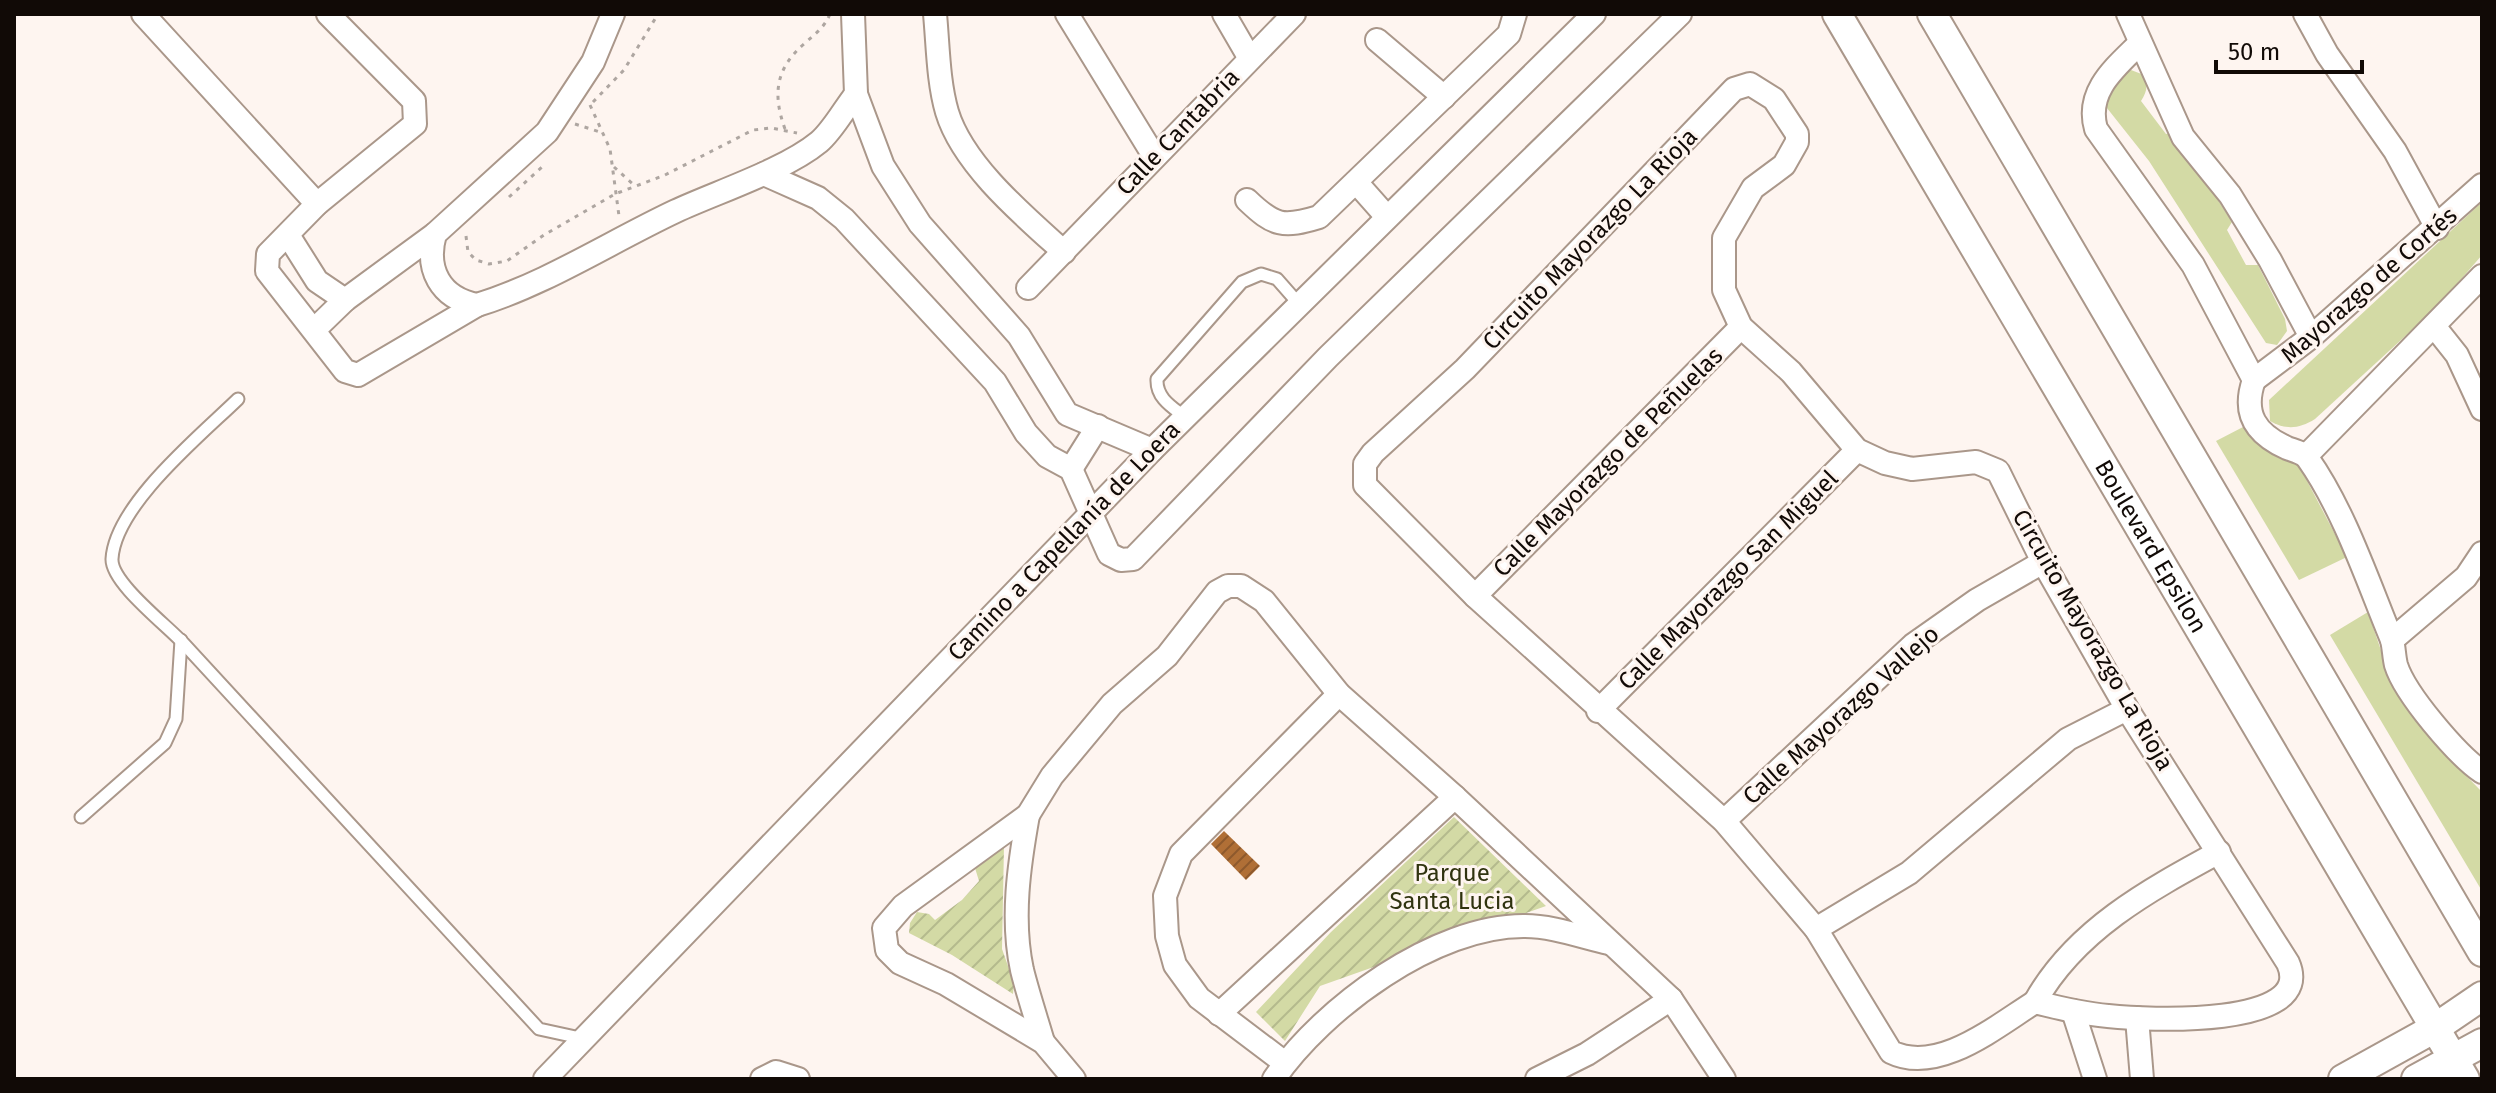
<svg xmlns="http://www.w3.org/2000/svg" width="2496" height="1093" viewBox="0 0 2496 1093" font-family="'Fira Sans',sans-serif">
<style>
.grass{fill:#d3daa5}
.garden{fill:url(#garden-furrows)}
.building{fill:url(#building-hatch)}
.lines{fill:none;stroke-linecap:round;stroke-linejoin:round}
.service-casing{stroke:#aa978a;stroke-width:15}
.minor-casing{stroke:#aa978a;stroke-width:26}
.tertiary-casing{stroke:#aa978a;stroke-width:32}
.path{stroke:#aea6a1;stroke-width:3;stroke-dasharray:4 6;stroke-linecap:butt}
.service{stroke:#fff;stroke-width:11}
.minor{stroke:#fff;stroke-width:22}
.tertiary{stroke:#fff;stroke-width:28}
.labels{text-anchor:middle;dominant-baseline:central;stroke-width:6;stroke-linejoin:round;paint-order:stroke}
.street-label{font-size:24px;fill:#110a06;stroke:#fef5f0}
.park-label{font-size:24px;fill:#30330f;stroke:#fef5f0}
</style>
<defs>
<pattern id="garden-furrows" width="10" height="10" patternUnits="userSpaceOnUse" patternTransform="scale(2)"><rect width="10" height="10" fill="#d3daa5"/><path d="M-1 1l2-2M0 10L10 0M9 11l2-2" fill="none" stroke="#b4ba8d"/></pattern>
<pattern id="building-hatch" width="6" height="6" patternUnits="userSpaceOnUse" patternTransform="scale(2)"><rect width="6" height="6" fill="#b06f36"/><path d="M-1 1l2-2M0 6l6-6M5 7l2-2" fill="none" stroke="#8e592c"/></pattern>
</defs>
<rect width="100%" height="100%" fill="#fef5f0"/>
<!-- grass -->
<g class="grass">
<path d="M2131,70L2144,75C2148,87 2147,91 2141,101L2166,134L2175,132L2232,222L2227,230L2246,265H2258L2285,319L2287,331L2277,345L2266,343L2149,161L2103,103L2113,81Z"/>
<path d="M2482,202V255L2438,306L2315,419C2299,429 2286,430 2270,421L2269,400Z"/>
<polygon points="2245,426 2294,456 2347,557 2299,580 2216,441"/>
<polygon points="2368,612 2392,683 2441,750 2482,792 2482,891 2330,635"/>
</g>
<!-- garden -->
<g class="garden">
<polygon points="1454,817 1546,906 1320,986 1285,1041 1256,1012 1331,932"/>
<polygon points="1004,846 1002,949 1014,983 1013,994 952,955 909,933 910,923 917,912 929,914 935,920 962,900 979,881 975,868 982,857"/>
</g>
<!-- building -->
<polygon class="building" points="1224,831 1260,866 1246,880 1211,844"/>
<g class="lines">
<!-- service casing -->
<g class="service-casing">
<g id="service">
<path d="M238,399C201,435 115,505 112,559C111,583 168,626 185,645C303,773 421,901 539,1029L585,1039"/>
<path d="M1185,417C1172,407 1156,398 1157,379L1242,282L1261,274L1277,279L1299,304"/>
<polyline points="81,817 165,743 176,719 181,640"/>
</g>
</g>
<!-- minor casing -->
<g class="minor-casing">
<g id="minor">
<polyline points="143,14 317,204"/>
<polyline points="328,14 414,101 415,124 317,204 268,254 267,271 345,371 358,375 477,305"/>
<path d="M613,14L593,62L547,132L435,234C425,269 440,298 477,305C546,284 610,242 676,211C717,192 785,170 819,142C833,130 844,109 856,94"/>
<polyline points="853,14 856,94 883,166 920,224 1019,336 1067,414 1152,450"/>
<path d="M935,14C938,45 938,81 947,112C963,165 1024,216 1064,252"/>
<polyline points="1067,14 1154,156"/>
<polyline points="1224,14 1249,57"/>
<polyline points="2128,14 2183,137 2230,195 2270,260 2311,337"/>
<polyline points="2305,14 2327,54 2395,151 2437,228"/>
<polyline points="1377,40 1444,97"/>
<path d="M2140,43C2116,67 2085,91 2096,129L2193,265L2254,380C2242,414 2256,434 2287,448C2295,451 2304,453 2308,459C2344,510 2368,582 2392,640C2394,648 2394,657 2396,665C2405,694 2457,755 2482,772"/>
<path d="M1750,84L1774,99L1797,134V142L1784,165L1753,188L1724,238V290L1741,327L1791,372L1857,450L1885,463L1912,469L1976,462L1998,471L2043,562L2127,709L2288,963C2317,1029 2145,1020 2108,1016C2083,1014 2059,1008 2035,1002C1995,1027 1938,1075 1891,1052L1816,929L1724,821L1475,596L1365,485V464L1373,453L1465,369L1734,89Z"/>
<polyline points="764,174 818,198 844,219 995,382 1026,433 1047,456 1071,469 1109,554 1121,560 1133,559 1328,357 1680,14"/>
<polyline points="1356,182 1387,217"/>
<path d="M1247,200C1274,226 1283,228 1319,217L1509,34L1515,14"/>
<polyline points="288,235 317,281 345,300"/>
<polyline points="1028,288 1294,14"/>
<polyline points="2434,326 2457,355 2482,409"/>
<polyline points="314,330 345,300 435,234"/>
<polyline points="2254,380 2311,337 2482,185"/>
<polyline points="2306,456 2482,276"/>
<polyline points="1071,469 1098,426"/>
<polyline points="1475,596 1741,327"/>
<polyline points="2392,640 2466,577 2482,553"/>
<polyline points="1598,711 1857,450"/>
<path d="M1028,815C1019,865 1011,919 1022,970C1028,994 1036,1018 1043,1042"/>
<polyline points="1724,821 1913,645 1977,600 2043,562"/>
<polyline points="1816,929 1909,873 2068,739 2127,709"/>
<path d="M2035,1002C2075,930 2149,890 2219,852"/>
<polyline points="2073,1011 2095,1079"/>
<polyline points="1219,1014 1455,797"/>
<polyline points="2137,1018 2142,1079"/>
<polyline points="1285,1063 1199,998 1175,965 1167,936 1165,896 1181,854 1339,694"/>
<polyline points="545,1079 1152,450 1594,14"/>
<polyline points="762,1079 776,1072 798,1079"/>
<polyline points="1074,1079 1043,1042 946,984 900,963 887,950 884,928 903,906 1028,815 1052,776 1112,704 1167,656 1217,592 1228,586 1241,586 1264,601 1339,694 1455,797 1671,999 1724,1079"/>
<path d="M1274,1079C1323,1008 1435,925 1525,926C1553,926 1582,937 1609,943"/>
<polyline points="1537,1079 1587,1054 1671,999"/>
</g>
</g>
<!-- tertiary casing -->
<g class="tertiary-casing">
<g id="tertiary">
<path id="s1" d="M1837,14L2465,1079"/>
<polyline points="1932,14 2482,952"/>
<polyline points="2343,1079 2435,1028 2482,996"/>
<polyline points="2416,1079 2482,1043"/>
</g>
</g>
<!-- path -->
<g class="path">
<polyline points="593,102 624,70 658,14"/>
<polyline points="590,105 610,149 619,216"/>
<polyline points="575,124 600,132"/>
<path d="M785,129C772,93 776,68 805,43C816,33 824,28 830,14"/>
<polyline points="614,167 635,186"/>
<polyline points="509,197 542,167"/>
<polyline points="466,236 468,252 476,260 489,264 507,261 544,235 615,194 665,175 753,130 771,128 797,133"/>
</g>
<!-- service -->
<use href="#service" class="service"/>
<!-- minor -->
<use href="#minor" class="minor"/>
<!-- tertiary -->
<use href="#tertiary" class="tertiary"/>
</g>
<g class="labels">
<!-- street labels -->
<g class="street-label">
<text transform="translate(1178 132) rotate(-46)">Calle Cantabria</text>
<text transform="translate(1590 239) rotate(-46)">Circuito Mayorazgo La Rioja</text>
<text transform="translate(2369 285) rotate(-41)">Mayorazgo de Cortés</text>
<text transform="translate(1608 462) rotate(-45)">Calle Mayorazgo de Peñuelas</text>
<text transform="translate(1064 541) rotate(-46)">Camino a Capellanía de Loera</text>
<text stroke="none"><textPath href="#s1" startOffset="618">Boulevard Epsilon</textPath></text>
<text transform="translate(1728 580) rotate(-45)">Calle Mayorazgo San Miguel</text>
<text transform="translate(2093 640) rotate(60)">Circuito Mayorazgo La Rioja</text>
<text transform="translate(1841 715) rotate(-42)">Calle Mayorazgo Vallejo</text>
</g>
<!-- park labels -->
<g class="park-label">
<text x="1452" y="873">Parque<tspan x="1452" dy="28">Santa Lucia</tspan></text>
</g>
</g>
<!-- border -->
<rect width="2496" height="1093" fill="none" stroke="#110a06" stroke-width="32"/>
<!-- scale -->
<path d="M2216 60v12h146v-12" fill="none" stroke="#110a06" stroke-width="4"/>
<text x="2228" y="60" font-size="24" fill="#110a06" stroke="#fef5f0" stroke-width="6" paint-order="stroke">50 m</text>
</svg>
